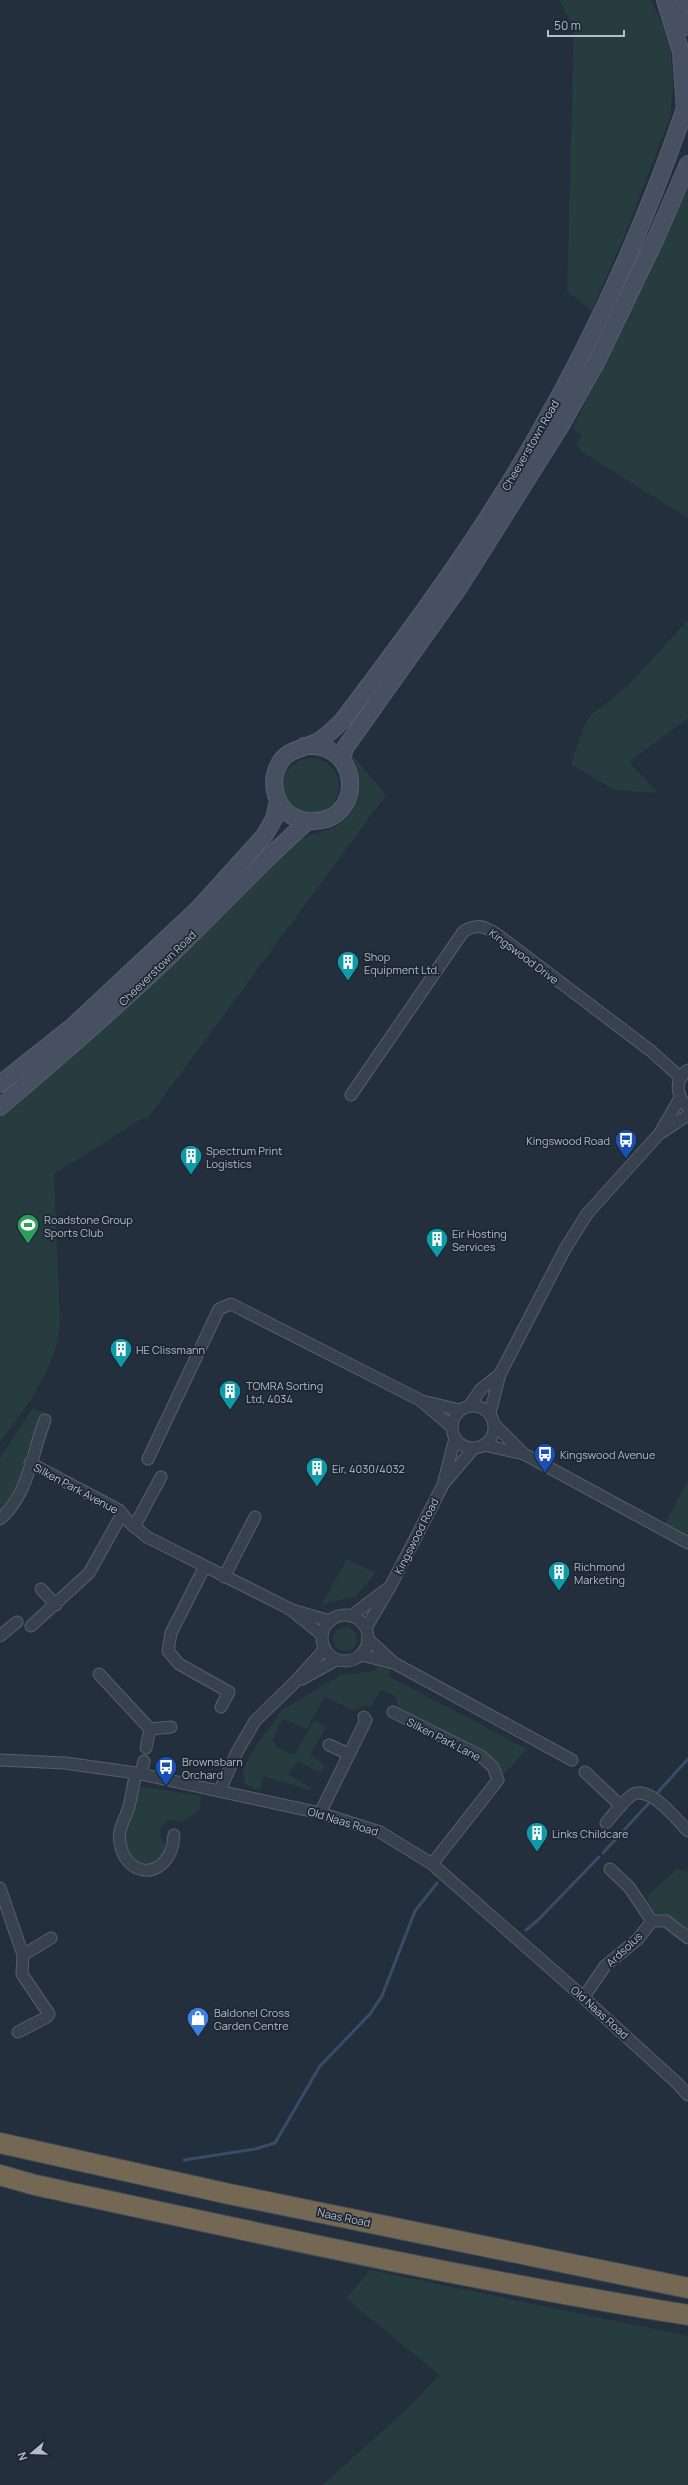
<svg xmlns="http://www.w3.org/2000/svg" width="688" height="2485" viewBox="0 0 688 2485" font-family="Manrope,sans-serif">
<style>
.green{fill:#263c3f}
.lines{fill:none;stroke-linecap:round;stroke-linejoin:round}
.stream{stroke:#394c67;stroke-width:3}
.street-casing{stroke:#565f6c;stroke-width:13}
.secondary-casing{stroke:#565f6c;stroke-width:18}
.highway-casing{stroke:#434c59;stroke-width:22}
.street{stroke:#38414e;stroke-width:11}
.secondary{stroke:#465061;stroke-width:16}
.highway{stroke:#746855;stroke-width:20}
.labels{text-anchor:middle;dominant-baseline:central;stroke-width:3.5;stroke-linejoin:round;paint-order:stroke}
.street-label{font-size:11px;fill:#b4bcc9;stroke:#1d2633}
.poi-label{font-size:11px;fill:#b4bcc9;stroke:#1d2633;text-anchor:start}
</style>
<rect width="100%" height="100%" fill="#242f3e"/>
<!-- green -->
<g class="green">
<polygon points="559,0 651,0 663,26 671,53 673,85 670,117 628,227 592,310 567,292 574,28"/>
<polygon points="688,188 688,518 584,453 576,446 582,436 573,428"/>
<polygon points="688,620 688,718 629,762 658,793 614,790 571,764 584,726 592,714 628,686"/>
<path d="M349,751L386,795L147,1119L145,1117L54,1174L60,1327C54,1372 26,1407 0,1442V1116L299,839C311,834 324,832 335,827C364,812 357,777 349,751Z"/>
<circle cx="311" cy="786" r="28"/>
<path d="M33,1408L46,1413C38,1426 30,1441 26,1456C20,1476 18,1498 0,1511V1458Z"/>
<polygon points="688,1480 688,1536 665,1524"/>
<polygon points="347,1559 375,1573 356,1596 321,1605"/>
<circle cx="345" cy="1639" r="12"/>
<path d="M378,1665L391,1669L388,1676L527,1749L503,1775L496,1760L461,1739L398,1707L395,1696L381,1690L371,1706H363L353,1711L325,1696L307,1729L283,1719L273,1738C274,1748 286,1753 295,1754L314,1720L326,1727L310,1755L325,1765L320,1773L298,1761L288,1774L311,1788L309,1790L264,1776L260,1789L257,1790L245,1784L243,1772L250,1755L282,1710L341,1675L374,1671Z"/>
<path d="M139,1786L201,1796L200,1809L182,1822L170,1820L163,1824L159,1831L166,1848L157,1861L149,1866L135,1862C114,1829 133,1820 139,1786Z"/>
<polygon points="677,1869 688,1872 688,1930 669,1917 656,1913 647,1901 648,1896"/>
<polygon points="370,2270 688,2336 688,2485 323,2485 411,2405 439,2375 346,2298"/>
</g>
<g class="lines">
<!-- stream -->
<g class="stream">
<polyline points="658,1792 688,1759"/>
<polyline points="603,1853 648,1804"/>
<polyline points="526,1930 538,1920 599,1857"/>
<polyline points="184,2160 255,2149 275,2143 320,2066 370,2014 382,1996 415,1911 437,1883"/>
</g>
<!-- street casing -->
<g class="street-casing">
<g id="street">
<path d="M688,1070C674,1079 676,1097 688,1107"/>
<path d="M351,1095L463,932C477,923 485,926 498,935L651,1051L681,1078"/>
<polyline points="661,1131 680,1098"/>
<polyline points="422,1401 460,1410"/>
<circle cx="473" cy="1427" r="21"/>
<polyline points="469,1406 481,1389 500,1374"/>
<polyline points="490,1413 500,1374 565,1249 587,1214 659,1134 688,1115"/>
<polyline points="495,1425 524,1454 688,1543"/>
<polyline points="484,1445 524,1454"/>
<polyline points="148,1459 219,1309 231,1304 420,1400 452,1427"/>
<polyline points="30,1463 119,1510 130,1523 147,1537 290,1609 322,1635"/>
<polyline points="445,1482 474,1448"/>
<path d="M0,1519C28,1496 32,1453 45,1420"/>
<polyline points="134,1527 161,1477"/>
<polyline points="204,1568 171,1633 168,1651 179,1664 229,1692 221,1707"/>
<polyline points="224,1577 255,1517"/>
<polyline points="41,1589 56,1605"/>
<polyline points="292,1610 330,1621"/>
<circle cx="345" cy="1638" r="23"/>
<polyline points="351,1616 387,1589"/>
<polyline points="31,1626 89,1573 122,1514"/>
<polyline points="366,1628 390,1587 443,1485 455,1438"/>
<polyline points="0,1636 17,1622"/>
<polyline points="368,1639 394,1663 572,1760"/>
<polyline points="361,1655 394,1663"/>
<polyline points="99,1674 150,1729 171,1727"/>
<polyline points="302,1679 336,1660"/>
<polyline points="393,1712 481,1756 493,1767 498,1780 432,1864"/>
<polyline points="329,1745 349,1754"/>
<polyline points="146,1748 150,1729"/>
<polyline points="0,1760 65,1763 136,1773 320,1813 380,1832 432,1864 573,1988 677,2083 688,2095"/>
<polyline points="585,1772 621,1806"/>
<path d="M136,1773C133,1784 132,1795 129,1806C126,1819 117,1828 120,1843C125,1873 156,1881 170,1853C173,1848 173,1841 174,1835"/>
<polyline points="141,1774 144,1761"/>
<polyline points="220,1790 237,1752 255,1721 294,1683 325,1649"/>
<polyline points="320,1813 366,1720 364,1717"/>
<path d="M606,1823C614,1814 622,1802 632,1795C649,1784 676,1819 688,1831"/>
<polyline points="0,1888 23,1955 22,1974 49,2014 47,2017 18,2032"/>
<polyline points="652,1921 666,1921 688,1938"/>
<polyline points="23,1955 51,1938"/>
<polyline points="584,1997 605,1966 638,1939 652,1921 629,1887 610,1869"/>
</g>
</g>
<!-- secondary casing -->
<g class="secondary-casing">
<g id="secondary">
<polyline points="665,0 681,52 685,110"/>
<polyline points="685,0 688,3"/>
<polyline points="673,8 688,27"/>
<path d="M304,746C362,741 365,820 314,821C304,822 294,818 286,812C277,803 272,788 275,775C281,749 298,751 317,742C327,736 335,728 343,720C412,629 482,534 539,433C599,328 649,215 688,100"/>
<polyline points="342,759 345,748 460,586 560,427 597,361 656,238 688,164"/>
<polyline points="0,1084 73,1026 198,909 264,836 274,819 278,801"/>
<path d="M0,1107C63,1053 126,999 185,941C226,901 264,859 307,822"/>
</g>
</g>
<!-- highway casing -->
<g class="highway-casing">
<g id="highway">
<polyline points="0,2143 229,2194 688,2288"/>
<path d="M0,2175L35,2185C252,2232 469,2280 688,2315"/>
</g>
</g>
<!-- street -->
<use href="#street" class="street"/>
<!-- secondary -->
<use href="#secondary" class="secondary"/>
<!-- highway -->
<use href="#highway" class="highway"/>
</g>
<!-- icons -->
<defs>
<g id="building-pin" transform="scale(1.15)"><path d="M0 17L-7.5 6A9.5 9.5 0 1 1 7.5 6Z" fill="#0f9aa8" stroke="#1d2633"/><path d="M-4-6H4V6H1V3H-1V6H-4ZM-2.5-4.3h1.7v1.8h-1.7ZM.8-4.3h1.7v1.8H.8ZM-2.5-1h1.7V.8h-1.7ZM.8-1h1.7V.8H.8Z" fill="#fff"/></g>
<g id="bus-pin" transform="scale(1.15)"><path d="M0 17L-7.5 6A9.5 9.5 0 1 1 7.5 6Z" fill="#1a4fb4" stroke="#1d2633"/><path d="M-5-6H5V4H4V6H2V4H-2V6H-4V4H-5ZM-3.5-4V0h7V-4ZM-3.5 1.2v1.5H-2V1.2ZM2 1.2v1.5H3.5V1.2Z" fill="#fff"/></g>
<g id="stadium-pin" transform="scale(1.15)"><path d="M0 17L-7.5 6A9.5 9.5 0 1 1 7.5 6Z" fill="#2e9e5b" stroke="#1d2633"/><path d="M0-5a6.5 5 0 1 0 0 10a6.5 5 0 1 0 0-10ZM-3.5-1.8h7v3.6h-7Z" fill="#fff"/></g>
<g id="shop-pin" transform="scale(1.15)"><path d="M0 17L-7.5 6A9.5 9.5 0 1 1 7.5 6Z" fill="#3f7fe0" stroke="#1d2633"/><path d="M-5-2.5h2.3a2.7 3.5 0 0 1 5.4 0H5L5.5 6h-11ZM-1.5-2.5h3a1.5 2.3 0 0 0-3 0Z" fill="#fff"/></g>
</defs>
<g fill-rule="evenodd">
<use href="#building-pin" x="348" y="962"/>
<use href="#bus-pin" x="626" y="1140"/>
<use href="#building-pin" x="191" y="1156"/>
<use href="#stadium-pin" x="28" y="1225"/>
<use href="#building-pin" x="437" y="1239"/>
<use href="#building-pin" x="121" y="1349"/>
<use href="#building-pin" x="230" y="1391"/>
<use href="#bus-pin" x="545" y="1454"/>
<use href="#building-pin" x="317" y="1468"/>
<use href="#building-pin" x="559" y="1572"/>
<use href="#bus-pin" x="166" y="1767"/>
<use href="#building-pin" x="537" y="1833"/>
<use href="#shop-pin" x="198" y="2018"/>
</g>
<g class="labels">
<!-- street labels -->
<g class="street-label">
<text transform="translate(530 445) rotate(-60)">Cheeverstown Road</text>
<text transform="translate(524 956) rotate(37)">Kingswood Drive</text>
<text transform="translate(157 968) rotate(-44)">Cheeverstown Road</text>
<text transform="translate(76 1488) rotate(28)">Silken Park Avenue</text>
<text transform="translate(416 1536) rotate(-63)">Kingswood Road</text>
<text transform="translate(444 1739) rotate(27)">Silken Park Lane</text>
<text transform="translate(343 1821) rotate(17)">Old Naas Road</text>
<text transform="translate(624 1949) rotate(-43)">Ardsolus</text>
<text transform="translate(600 2012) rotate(42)">Old Naas Road</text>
<text transform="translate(344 2217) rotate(12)">Naas Road</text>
</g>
<!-- poi labels -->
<g class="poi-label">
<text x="364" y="956">Shop<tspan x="364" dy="13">Equipment Ltd.</tspan></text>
<text x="610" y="1140" text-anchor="end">Kingswood Road</text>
<text x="206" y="1150">Spectrum Print<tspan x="206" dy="13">Logistics</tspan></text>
<text x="44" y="1219">Roadstone Group<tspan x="44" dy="13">Sports Club</tspan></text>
<text x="452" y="1233">Eir Hosting<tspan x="452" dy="13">Services</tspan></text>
<text x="136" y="1349">HE Clissmann</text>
<text x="246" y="1385">TOMRA Sorting<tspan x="246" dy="13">Ltd, 4034</tspan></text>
<text x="560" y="1454">Kingswood Avenue</text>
<text x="332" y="1468">Eir, 4030/4032</text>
<text x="574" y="1566">Richmond<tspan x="574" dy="13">Marketing</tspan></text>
<text x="182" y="1761">Brownsbarn<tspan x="182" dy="13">Orchard</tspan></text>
<text x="552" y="1833">Links Childcare</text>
<text x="214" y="2012">Baldonel Cross<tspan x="214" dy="13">Garden Centre</tspan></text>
</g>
</g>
<!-- north arrow -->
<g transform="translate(32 2453) rotate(251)" stroke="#1d2633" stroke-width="3" paint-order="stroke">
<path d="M0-3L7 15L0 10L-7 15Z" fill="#b4bcc9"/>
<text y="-6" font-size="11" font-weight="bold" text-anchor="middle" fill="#b4bcc9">N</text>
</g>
<!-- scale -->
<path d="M548 30v6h76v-6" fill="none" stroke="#b4bcc9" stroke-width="2"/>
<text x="554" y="30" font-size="12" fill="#b4bcc9" stroke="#1d2633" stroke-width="3" paint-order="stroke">50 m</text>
</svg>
